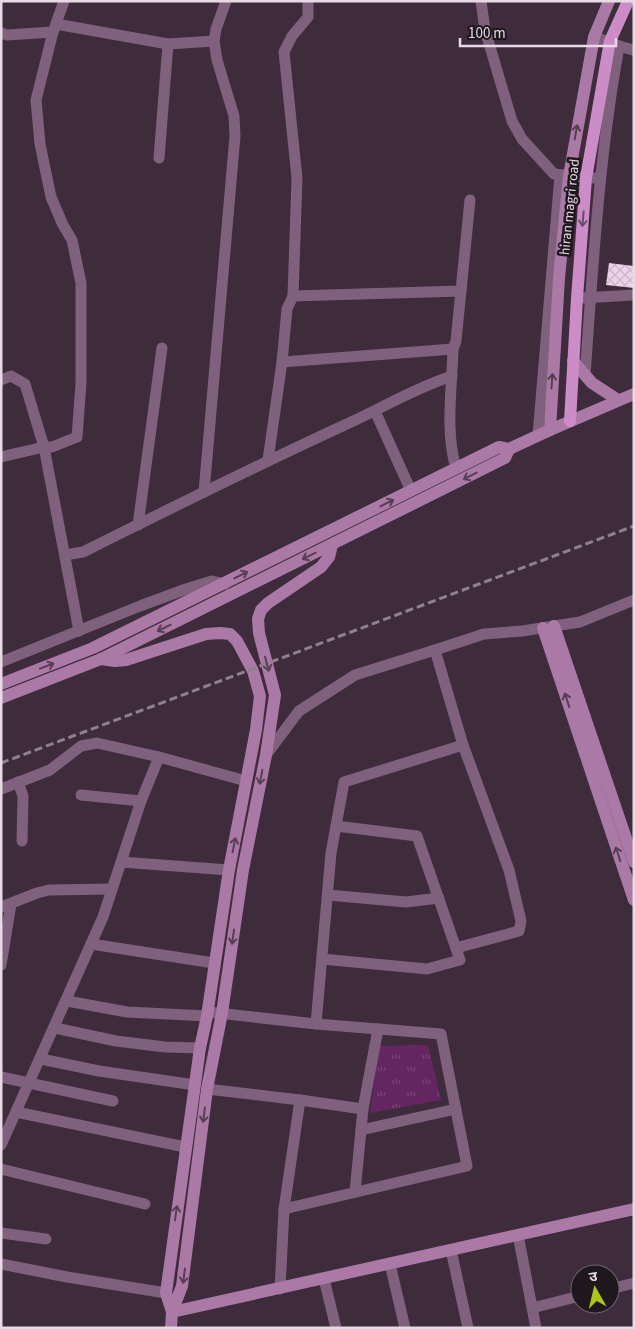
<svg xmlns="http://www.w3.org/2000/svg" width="635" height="1329" viewBox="0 0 635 1329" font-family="'Source Sans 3','Noto Sans Devanagari',sans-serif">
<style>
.park{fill:url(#park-tufts)}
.building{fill:url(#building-cross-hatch)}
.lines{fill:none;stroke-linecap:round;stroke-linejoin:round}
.street{stroke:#7f607d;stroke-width:11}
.secondary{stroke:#ab79a6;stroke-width:12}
.primary{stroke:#cc8cc7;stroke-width:12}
.rail{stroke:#90808e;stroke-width:3;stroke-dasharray:8 4;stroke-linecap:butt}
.oneway{stroke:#573e54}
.oneway2{stroke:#6d4c6a}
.labels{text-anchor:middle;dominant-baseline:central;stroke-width:5;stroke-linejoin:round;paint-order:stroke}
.street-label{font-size:14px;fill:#e7dae5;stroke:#1f171e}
</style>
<defs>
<pattern id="park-tufts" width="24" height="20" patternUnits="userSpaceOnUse" patternTransform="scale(1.25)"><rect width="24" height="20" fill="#632660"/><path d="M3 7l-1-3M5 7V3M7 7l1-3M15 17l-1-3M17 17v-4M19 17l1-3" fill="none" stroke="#794577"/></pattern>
<pattern id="building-cross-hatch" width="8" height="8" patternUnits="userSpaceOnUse" patternTransform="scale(1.25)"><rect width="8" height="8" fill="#ecd3e9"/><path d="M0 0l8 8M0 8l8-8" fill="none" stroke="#cbb6c8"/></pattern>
</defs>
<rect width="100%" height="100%" fill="#3e2b3c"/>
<!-- park -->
<polygon class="park" points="428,1045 441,1100 370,1113 379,1046"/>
<!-- building -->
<polygon class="building" points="609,263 634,266 634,288 606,285"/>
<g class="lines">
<!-- street -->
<g class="street">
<polyline points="64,1 53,32 36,100 40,144 51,197 63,225 72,240 81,283 81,383 77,437 52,447 44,447 79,631"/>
<polyline points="481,1 485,30 512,121 522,139 554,174 595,178"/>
<polyline points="56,24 168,44 159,158"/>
<polyline points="1,33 7,35 53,32"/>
<path d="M594,37C608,41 619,47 634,50"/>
<polyline points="168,44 214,41"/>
<polyline points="293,296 461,291"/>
<polyline points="583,298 634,295"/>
<polyline points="282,362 453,349"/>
<path d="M585,375C593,266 599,156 619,47"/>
<polyline points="1,380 11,376 25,384 44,447 1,457"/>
<polyline points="375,411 411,491"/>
<polyline points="538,435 560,175"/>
<polyline points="268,460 282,362 287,309 293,296 297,178 284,52 292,36 308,17 308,1"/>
<path d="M456,468C445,432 452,387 453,349L456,341L470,200"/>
<polyline points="204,492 235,136 234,116 217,60 214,41 216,29 226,1"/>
<polyline points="138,525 162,348"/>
<path d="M65,555L83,552C171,508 260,464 349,423C384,407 415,388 452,376"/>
<polyline points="435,650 484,634 522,631 580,622 634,600"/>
<polyline points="1,662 140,606 186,589 212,581 225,584"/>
<polyline points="266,755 299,711 355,675 435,650 463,745 344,782 331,853 316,1024"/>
<polyline points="18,782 23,796 22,841"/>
<polyline points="1,789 50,770 81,746 97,743 159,757"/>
<polyline points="81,795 141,801"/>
<polyline points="121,862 229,870"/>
<polyline points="328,895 406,902 439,898"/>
<polyline points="1,907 37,893 49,890 112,889"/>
<polyline points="91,944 214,963"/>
<polyline points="456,948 519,931 521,921 509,870 463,745"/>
<polyline points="322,959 427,969 460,960 417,836 336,826"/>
<polyline points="1,965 11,904"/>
<polyline points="67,1001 127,1012 207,1016"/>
<polyline points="208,1012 316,1024 441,1034 467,1166 284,1209 280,1289"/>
<polyline points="55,1028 116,1041 165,1047 200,1048"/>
<polyline points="41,1059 99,1071 195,1085"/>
<polyline points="1,1077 113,1101"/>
<polyline points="207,1089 300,1100 284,1209"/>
<polyline points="300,1100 363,1109 378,1029"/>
<polyline points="16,1112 185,1147"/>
<polyline points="361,1130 456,1109"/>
<polyline points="1,1145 103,917 141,801 159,757 246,781"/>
<polyline points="1,1169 145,1204"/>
<polyline points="355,1192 363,1109"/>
<polyline points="1,1233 46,1239"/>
<polyline points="518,1235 536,1328"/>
<polyline points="451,1250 468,1328"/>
<polyline points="1,1264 67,1277 166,1293"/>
<polyline points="390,1264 405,1328"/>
<polyline points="324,1279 336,1328"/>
<polyline points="610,1289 634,1283"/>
<polyline points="532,1308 580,1296"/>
</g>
<!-- secondary -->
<g class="secondary">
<polyline points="573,361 592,383 618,400"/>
<polyline points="550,430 559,278 569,176 594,37 609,1"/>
<polyline points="554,626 634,862"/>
<polyline points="543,628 634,900"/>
<polyline points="101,659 115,661 126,660 206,634 220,633 230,634 237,641 253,671 260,696 256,730 229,870 207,1016 200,1048 166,1293 172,1312"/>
<polyline points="1,684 93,648 499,447 509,449 550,430 634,394"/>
<polyline points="1,698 101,659 505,458 509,449"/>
<polyline points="172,1312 634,1209"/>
<polyline points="171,1328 172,1312 182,1286 207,1089 222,1013 243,870 266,755 275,695 259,633 258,619 261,610 268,603 321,567 329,557 332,545"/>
</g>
<!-- primary -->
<polyline class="primary" points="570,421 577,298 586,178 610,41 628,1"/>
<!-- rail -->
<polyline class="rail" points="1,763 634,526"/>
</g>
<!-- one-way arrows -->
<defs><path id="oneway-shaft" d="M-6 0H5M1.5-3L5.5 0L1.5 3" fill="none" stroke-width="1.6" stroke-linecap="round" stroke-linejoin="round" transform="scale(1.25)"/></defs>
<g class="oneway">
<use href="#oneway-shaft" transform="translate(576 132) rotate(-80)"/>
<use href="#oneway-shaft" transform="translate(552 381) rotate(-86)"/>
<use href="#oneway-shaft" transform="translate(470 476) rotate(153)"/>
<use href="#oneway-shaft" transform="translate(387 503) rotate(-26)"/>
<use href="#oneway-shaft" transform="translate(309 556) rotate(154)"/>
<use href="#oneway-shaft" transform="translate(241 575) rotate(-26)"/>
<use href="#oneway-shaft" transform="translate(164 628) rotate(154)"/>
<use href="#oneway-shaft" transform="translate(267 664) rotate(75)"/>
<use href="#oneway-shaft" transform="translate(47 666) rotate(-21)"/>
<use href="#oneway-shaft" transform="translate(567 700) rotate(-108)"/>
<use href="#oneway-shaft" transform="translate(261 777) rotate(101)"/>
<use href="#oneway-shaft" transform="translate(234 845) rotate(-79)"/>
<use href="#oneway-shaft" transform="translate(618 854) rotate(-108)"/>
<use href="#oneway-shaft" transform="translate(233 937) rotate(98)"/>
<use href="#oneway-shaft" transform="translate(204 1115) rotate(97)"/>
<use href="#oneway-shaft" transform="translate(176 1213) rotate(-82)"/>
<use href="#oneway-shaft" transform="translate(184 1276) rotate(97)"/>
</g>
<use class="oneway2" href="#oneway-shaft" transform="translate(583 219) rotate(95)"/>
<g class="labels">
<!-- street labels -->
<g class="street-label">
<text transform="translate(570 207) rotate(-84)">hiran magri road</text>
</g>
</g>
<!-- border -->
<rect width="635" height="1329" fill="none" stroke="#e7dae5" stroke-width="5"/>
<!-- north arrow -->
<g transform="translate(595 1289) rotate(352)"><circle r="24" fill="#1f171e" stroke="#6f656e"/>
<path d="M0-4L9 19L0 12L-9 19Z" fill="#abc615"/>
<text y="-8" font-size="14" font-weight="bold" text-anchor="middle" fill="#e7dae5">उ</text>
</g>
<!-- scale -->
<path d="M460 38v8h156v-8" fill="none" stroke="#e7dae5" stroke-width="2.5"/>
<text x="468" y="38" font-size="15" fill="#e7dae5" stroke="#1f171e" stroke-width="4" paint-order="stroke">100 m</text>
</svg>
